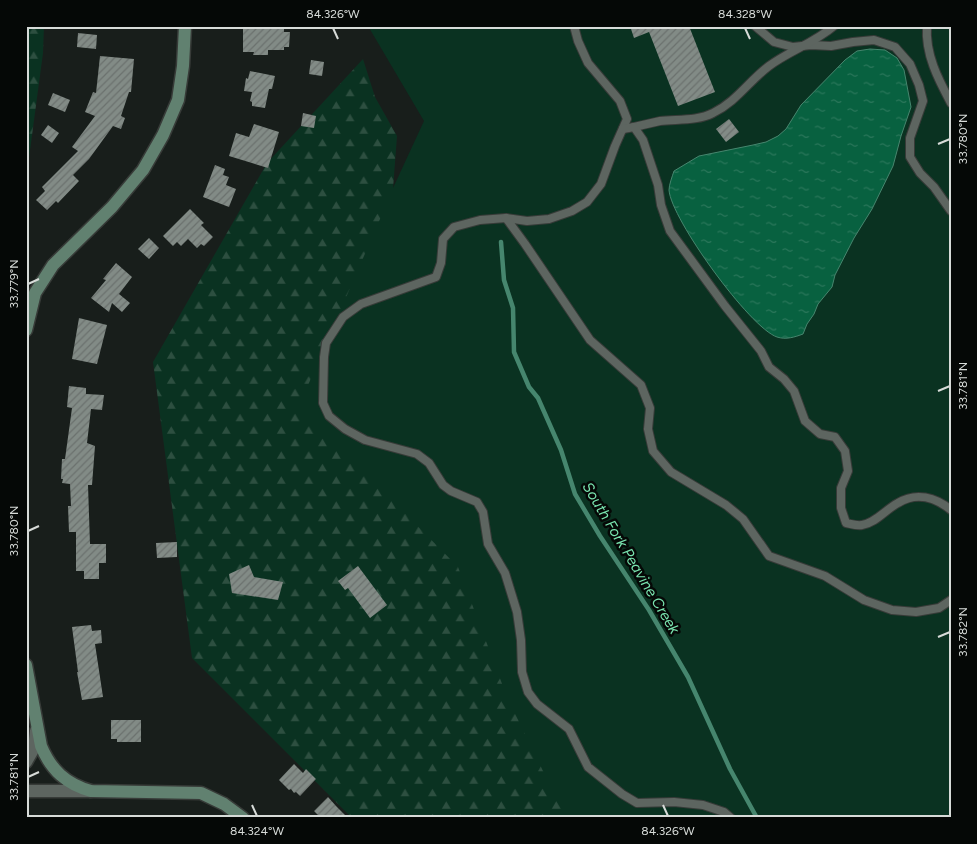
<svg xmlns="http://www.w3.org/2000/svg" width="977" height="844" viewBox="0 0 977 844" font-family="Figtree,sans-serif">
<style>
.green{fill:#0a3221}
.forest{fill:url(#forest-firs)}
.water{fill:url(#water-ripples);stroke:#46866e}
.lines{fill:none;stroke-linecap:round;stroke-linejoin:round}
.stream{stroke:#46866e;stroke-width:4.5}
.building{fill:url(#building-hatch)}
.lane-casing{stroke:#373b38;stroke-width:10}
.street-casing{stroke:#373b38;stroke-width:15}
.secondary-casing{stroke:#373b38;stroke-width:15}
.lane{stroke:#5d6560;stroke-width:8}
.street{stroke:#5d6560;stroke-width:12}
.secondary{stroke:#618170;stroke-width:12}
.ticks{fill:none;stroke:#d7dbd8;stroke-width:2}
.labels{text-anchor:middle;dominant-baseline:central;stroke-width:5;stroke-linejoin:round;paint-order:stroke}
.water-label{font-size:15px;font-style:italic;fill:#79e4af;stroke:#050806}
.neatline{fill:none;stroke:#d7dbd8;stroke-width:2}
.ticks-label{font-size:12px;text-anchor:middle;fill:#d7dbd8}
</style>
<defs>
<pattern id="forest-firs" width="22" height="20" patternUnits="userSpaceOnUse" patternTransform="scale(1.25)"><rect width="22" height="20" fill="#0a3221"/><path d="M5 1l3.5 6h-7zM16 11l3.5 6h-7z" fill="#2d4f40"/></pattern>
<pattern id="water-ripples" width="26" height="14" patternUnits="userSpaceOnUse" patternTransform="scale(1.25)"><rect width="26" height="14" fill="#086140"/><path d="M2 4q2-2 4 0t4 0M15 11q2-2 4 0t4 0" fill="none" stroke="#2b775b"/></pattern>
<pattern id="building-hatch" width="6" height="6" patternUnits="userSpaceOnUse" patternTransform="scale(1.25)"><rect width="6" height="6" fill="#828b86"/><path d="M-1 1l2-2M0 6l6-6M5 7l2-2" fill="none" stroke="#6b716e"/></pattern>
</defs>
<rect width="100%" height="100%" fill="#181e1b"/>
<!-- green -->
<polygon class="green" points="368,26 951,26 951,818 466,818 204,455 272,190 393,188 424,121"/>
<!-- forest -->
<g class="forest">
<polygon points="26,26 44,26 43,53 26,180"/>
<polygon points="363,59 375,97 397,136 393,189 299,406 458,567 507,697 559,804 568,818 352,818 192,658 153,362 267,163"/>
</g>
<!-- water -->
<path class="water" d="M870,49L885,50L897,58L904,70L911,107L901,136L893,166L872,209L854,238L835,275L832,287L818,304L814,314L807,324L803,334C795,337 786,340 777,337C750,328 671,219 669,190C669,185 672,177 674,171L699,156L753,145L766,142L778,136L786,129L801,105L845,60L857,51Z"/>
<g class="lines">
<!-- stream -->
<polyline class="stream" points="501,242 504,280 513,308 514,352 529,387 538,398 561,450 575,494 600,536 649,610 688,677 730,769 757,818"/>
</g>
<!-- building -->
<g class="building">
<polygon points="243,26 284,26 284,32 290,32 289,47 284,47 284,50 268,50 268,55 253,55 254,52 243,52"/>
<polygon points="630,26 689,26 715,92 678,106 649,32 634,38"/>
<polygon points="78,33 97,35 96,49 77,47"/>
<polygon points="100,56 134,59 131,92 129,92 121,116 125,118 121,129 113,126 89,159 73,175 79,181 58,203 56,201 47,210 36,200 45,191 42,187 78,151 72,147 95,116 85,112 93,92 96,93"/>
<polygon points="311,60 324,62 322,76 309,74"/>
<polygon points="250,71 275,76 272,89 269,89 265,108 252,106 252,102 250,101 252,92 244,91 246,78 248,79"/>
<polygon points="53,93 70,100 65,112 48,105"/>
<polygon points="303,113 316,116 314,128 301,126"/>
<polygon points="729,119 739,132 726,142 716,129"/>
<polygon points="254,124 279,132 268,168 229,156 236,133 249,137"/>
<polygon points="48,125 59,133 52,143 41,135"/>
<polygon points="215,165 225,169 223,175 229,177 226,185 236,189 229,207 203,197"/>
<polygon points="190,209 204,223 201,225 213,237 204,246 201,244 197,248 188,239 181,246 177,242 173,246 163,236"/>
<polygon points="149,238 159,248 149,259 138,249"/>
<polygon points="116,263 132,277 119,294 130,303 122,312 112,303 109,312 91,298 106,280 103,279"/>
<polygon points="79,318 107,325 97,364 72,359"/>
<polygon points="69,386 86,388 86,394 104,395 102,410 91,409 87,443 95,446 92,485 88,485 90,544 106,544 106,563 99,563 99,579 84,579 84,571 76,571 76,532 69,532 68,506 71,506 70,484 62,483 63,479 61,479 62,459 65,459 72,408 67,407"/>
<polygon points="177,542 177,557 157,558 156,543"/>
<polygon points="249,565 254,577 283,582 278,600 232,593 229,574"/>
<polygon points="358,566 387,605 370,618 348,588 345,590 338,581"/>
<polygon points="91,625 92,631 101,630 102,643 95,644 103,697 82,700 77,672 78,672 72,627"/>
<polygon points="111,720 141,720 141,742 117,742 117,739 111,739"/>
<polygon points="294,764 303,773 306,769 316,779 300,796 296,792 294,793 291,789 289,790 279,780"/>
<polygon points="328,797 336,806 348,818 321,818 314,811"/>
</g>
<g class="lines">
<!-- lane casing -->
<g class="lane-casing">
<g id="lane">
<polyline points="574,26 578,41 588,63 620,101 627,119 615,146 601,184 587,202 572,211 549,219 527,221 506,218 480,220 454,227 443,239 441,263 436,277 361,304 343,317 326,343 324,357 323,403 329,416 345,429 365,440 417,454 429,463 443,485 451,491 477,502 483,512 488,544 505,573 517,612 521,640 522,672 528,692 537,704 569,729 588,767 622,794 637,803 674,802 703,805 724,812 731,818"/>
<polyline points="755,26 774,42 793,47 811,45 831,46 853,42 874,40 895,47 910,64 919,85 923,101 910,138 910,157 920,173 934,187 951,211"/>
<path d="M927,26C925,54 938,79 951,103"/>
<path d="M634,127C643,125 651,123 660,121C677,119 698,121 713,113C736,102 749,81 769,66C789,51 814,43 834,26"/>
<path d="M623,129L634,127L643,140L658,185L661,205L670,231L725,306L761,351L769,367L784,379L794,391L805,421L820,434L835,437L845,451L848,471L841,488V508L846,523C851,524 857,526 862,525C876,523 886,509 898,503C916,492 935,497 951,510"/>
<polyline points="506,218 525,244 590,340 641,385 650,408 648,429 653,451 671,472 726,505 743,519 769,556 825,576 864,600 892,610 916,612 939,608 951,600"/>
</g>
</g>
<!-- street casing -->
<g class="street-casing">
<g id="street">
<polyline points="26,762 34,748 36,731"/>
<polyline points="26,791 91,791"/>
</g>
</g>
<!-- secondary casing -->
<g class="secondary-casing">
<g id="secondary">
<polyline points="26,330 35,293 53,265 112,207 143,170 163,135 178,100 183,66 185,26"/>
<path d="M26,665L41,746C51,770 66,784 91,791L201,793L224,804L243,818"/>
</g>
</g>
<!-- lane -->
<use href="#lane" class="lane"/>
<!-- street -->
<use href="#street" class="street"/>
<!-- secondary -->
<use href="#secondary" class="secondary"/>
</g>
<!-- ticks -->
<path class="ticks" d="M333,28L338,39M745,28L750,39M938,144L950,139M28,284L39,279M938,391L950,386M28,531L39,526M938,637L950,632M28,777L39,772M252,805L257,816M663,805L668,816"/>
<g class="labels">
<!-- water labels -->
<g class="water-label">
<text transform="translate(631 558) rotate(59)">South Fork Peavine Creek</text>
</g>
</g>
<!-- border -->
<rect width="977" height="844" fill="none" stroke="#050806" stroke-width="55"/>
<rect x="28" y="28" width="922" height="788" class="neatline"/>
<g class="ticks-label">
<text x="333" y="18">84.326°W</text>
<text x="745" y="18">84.328°W</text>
<text transform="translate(963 139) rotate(-90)" y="4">33.780°N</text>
<text transform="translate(14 284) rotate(-90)" y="4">33.779°N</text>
<text transform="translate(963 386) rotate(-90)" y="4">33.781°N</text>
<text transform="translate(14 531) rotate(-90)" y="4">33.780°N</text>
<text transform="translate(963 632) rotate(-90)" y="4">33.782°N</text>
<text transform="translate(14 777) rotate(-90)" y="4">33.781°N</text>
<text x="257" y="835">84.324°W</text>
<text x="668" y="835">84.326°W</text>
</g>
</svg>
